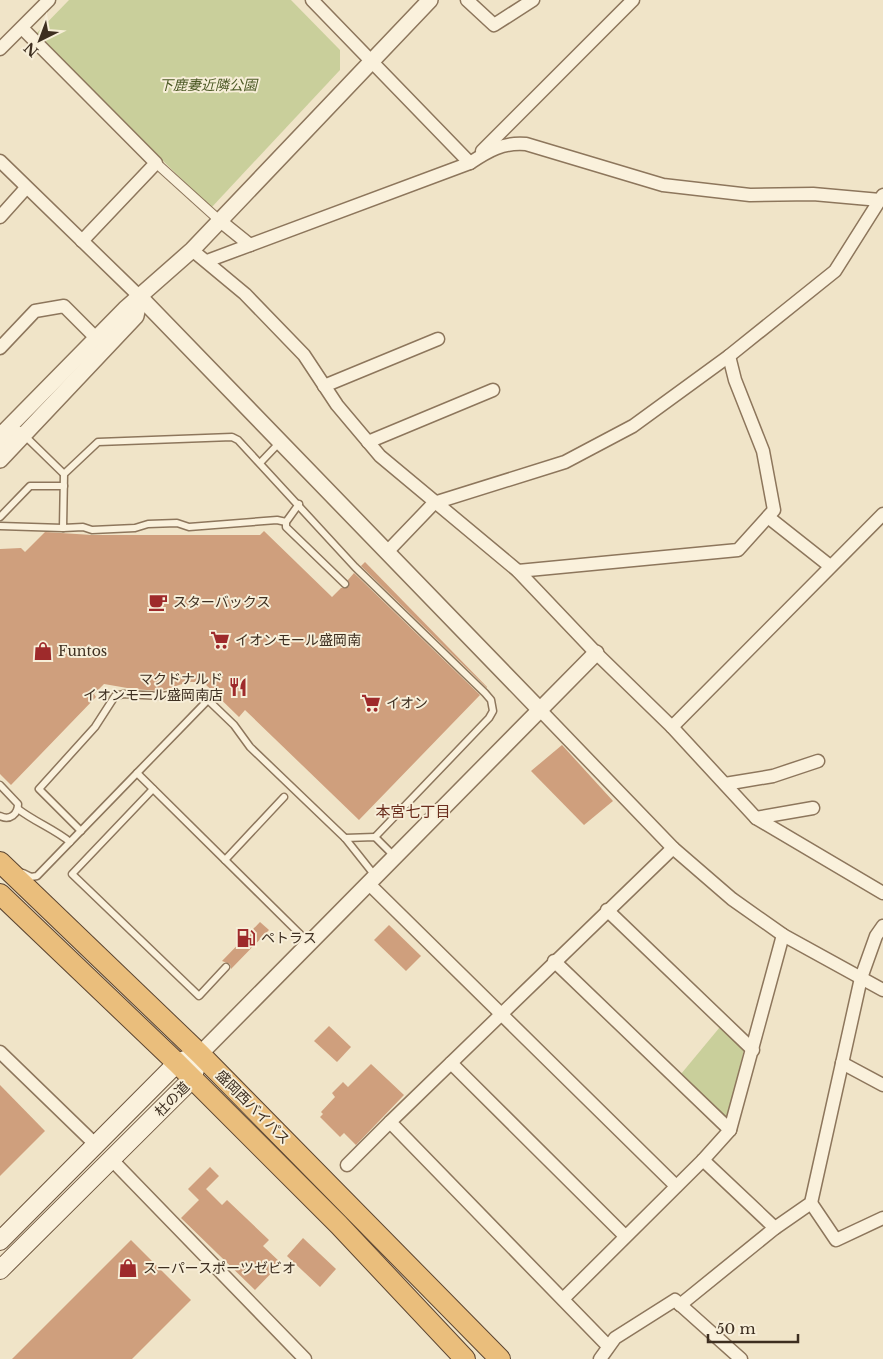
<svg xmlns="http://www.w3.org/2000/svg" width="883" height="1359" viewBox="0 0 883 1359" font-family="'Libre Baskerville','Noto Sans JP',serif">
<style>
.green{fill:#c9cf9b}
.building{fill:#cf9f7d}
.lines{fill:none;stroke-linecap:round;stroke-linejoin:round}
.service-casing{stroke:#8d765c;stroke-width:9}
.pedestrian-casing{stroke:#8d765c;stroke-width:11}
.minor-casing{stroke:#8d765c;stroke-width:15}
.tertiary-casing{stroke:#8d765c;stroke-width:18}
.secondary-casing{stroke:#6f573f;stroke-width:20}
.trunk-casing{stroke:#5b4430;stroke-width:22}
.service{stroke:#faf1dc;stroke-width:6}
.pedestrian{stroke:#faf1dc;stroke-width:9}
.minor{stroke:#faf1dc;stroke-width:12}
.tertiary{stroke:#faf1dc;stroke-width:15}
.secondary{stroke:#faf1dc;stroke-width:18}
.trunk{stroke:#eabe7c;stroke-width:20}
.labels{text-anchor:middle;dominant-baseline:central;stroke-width:4;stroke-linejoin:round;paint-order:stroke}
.park-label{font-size:14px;font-style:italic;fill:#4d5a26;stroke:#f7eed8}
.poi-label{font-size:14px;fill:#3d2e20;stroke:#f7eed8;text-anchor:start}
.street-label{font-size:14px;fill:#3d2e20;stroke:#f7eed8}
.neighbourhood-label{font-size:15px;fill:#6b2e1e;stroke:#f7eed8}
</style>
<rect width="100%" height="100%" fill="#f0e4c8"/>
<!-- green -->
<g class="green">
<polygon points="69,0 291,0 340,50 340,70 211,208 35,35"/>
<polygon points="720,1027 744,1049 729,1115 725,1116 681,1074"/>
</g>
<!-- building -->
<g class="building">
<polygon points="264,531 332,597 341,588 349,587 348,580 354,573 480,695 359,820 245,710 239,717 203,682 188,682 161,691 133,689 104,684 94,694 96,697 11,785 0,774 0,549 21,548 25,552 45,532 92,535 260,535"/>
<polygon points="365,562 487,687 487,688 361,566"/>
<polygon points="562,745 613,801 584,825 531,771"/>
<polygon points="260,922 269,930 231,969 230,964 222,961"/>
<polygon points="389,925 421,956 406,971 374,940"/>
<polygon points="329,1026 351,1047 337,1062 314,1041"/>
<polygon points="371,1064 404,1095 356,1145 344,1133 340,1137 320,1117 323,1114 321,1112 335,1097 332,1093 343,1082 348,1087"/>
<polygon points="0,1085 45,1131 0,1176"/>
<polygon points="210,1167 219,1176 206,1189 222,1205 227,1200 269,1240 263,1246 281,1263 255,1290 181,1218 199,1200 188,1189"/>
<polygon points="303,1238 336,1269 320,1287 287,1256"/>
<polygon points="131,1240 191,1300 132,1359 12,1359"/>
</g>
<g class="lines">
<!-- service casing -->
<g class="service-casing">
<g id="service">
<polyline points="24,435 64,474"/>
<polyline points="260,463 280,442"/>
<polyline points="299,504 286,522 286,527 345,584"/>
<polyline points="0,517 30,486 64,486"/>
<polyline points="286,522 277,520 189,527 177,523 148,524 135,528 92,530 83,527 63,528 64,474 98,442 232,437 238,440 355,567 485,693 491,700 493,711 489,718 375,837"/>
<polyline points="0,526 63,528"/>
<polyline points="137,773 208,700 234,725 250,747 345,838 376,877"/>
<path d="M0,785L18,804C18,814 10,821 0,816"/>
<polyline points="153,789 72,874 199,996 226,967"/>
<path d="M18,809C35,822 54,829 70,842"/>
<polyline points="81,831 39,789 95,727 115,696 124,694 161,696 185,693 199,694 208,700"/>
<polyline points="345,838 375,837 395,857"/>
<polyline points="225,860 284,797"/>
<polyline points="23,873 31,877 37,876 137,773 309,943"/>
</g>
</g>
<!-- pedestrian casing -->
<g class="pedestrian-casing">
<polyline id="pedestrian" points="156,163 219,220"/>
</g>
<!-- minor casing -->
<g class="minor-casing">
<g id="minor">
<polyline points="312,0 470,163"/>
<polyline points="467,0 494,25 533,0"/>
<polyline points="22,28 156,163 82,241"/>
<polyline points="0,49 49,0"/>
<polyline points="482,151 633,0"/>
<polyline points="0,161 140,297"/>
<polyline points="0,217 26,188"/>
<polyline points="219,220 250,245"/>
<polyline points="192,250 245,294 304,355 337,405 380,456 518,571 596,653 672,727 756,818 883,893"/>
<path d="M207,261L470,163C488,151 503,142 526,144L663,185L750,195L813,194L880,200"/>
<polyline points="0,348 35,311 64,306 96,338"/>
<polyline points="324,386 438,339"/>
<polyline points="368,442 493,390"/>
<polyline points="0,449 17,432 24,435"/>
<polyline points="768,517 830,566"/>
<polyline points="387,552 434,503 565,462 633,426 729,356 835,271 883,195"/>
<polyline points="518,571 738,550 774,510 763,451 735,380 729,356"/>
<polyline points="541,711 673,848 732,899 783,935 883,990"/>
<polyline points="672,727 883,514"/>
<polyline points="725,784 773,776 818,761"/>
<polyline points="756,818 813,808"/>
<polyline points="369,884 676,1186"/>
<polyline points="607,910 753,1050"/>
<polyline points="554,961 730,1130"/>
<polyline points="0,1052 96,1145"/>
<polyline points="451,1063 625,1236"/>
<polyline points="842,1063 883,1085"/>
<polyline points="111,1159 305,1359"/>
<polyline points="703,1160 775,1228"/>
<polyline points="347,1165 390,1122"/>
<polyline points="811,1203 836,1240 883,1218"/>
<polyline points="563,1299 703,1160 730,1130 783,935"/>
<polyline points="680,1305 775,1228 811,1203 861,978 876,936 883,926"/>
<polyline points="608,1346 390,1122 673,848"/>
<polyline points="600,1359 615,1338 675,1300 741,1359"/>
</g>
</g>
<!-- tertiary casing -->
<g class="tertiary-casing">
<g id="tertiary">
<polyline points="140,297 541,711"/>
<polyline points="0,436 125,309 192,250 430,0"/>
<polyline points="0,460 136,316 140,297"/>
<polyline points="200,1054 596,653"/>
</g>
</g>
<!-- secondary casing -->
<g class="secondary-casing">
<g id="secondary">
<polyline points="0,1241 177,1063 188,1059"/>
<polyline points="0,1270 192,1079 200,1054"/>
</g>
</g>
<!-- trunk casing -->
<g class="trunk-casing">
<g id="trunk">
<polyline points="0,862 200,1054 500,1359"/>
<polyline points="0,894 177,1063 339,1225 465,1359"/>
</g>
</g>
<!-- service -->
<use href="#service" class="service"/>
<!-- pedestrian -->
<use href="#pedestrian" class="pedestrian"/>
<!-- minor -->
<use href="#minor" class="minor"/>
<!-- tertiary -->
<use href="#tertiary" class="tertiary"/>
<!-- secondary -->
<use href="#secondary" class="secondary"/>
<!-- trunk -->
<use href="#trunk" class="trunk"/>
</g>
<!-- icons -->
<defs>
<g id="cafe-bare" transform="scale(1.5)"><path d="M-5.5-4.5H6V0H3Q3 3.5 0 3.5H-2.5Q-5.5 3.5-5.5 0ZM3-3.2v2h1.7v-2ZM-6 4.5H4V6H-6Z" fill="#9e2a2b" stroke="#f7eed8" stroke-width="2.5" paint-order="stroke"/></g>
<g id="supermarket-bare" transform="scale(1.5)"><path d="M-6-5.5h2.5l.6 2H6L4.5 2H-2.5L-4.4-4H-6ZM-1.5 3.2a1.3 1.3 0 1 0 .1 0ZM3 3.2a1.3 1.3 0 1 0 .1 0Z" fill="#9e2a2b" stroke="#f7eed8" stroke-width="2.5" paint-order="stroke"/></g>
<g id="shop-bare" transform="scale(1.5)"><path d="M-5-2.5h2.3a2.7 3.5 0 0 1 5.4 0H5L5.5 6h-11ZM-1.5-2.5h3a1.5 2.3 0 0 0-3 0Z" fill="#9e2a2b" stroke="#f7eed8" stroke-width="2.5" paint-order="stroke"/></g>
<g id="restaurant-bare" transform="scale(1.5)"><path d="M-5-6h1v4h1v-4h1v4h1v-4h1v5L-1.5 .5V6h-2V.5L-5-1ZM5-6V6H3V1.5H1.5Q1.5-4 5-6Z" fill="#9e2a2b" stroke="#f7eed8" stroke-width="2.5" paint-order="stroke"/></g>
<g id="fuel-bare" transform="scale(1.5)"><path d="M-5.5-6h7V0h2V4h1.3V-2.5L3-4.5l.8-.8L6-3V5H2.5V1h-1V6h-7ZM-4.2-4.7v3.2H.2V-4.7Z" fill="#9e2a2b" stroke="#f7eed8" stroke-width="2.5" paint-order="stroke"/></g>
</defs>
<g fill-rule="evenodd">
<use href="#cafe-bare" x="158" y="602"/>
<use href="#supermarket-bare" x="220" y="640"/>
<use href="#shop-bare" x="43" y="651"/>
<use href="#restaurant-bare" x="238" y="687"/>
<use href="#supermarket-bare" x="371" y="703"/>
<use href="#fuel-bare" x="246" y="938"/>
<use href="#shop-bare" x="128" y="1268"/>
</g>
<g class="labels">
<!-- park labels -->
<g class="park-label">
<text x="208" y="85">下鹿妻近隣公園</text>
</g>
<!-- poi labels -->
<g class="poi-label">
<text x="173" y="602">スターバックス</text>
<text x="235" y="640">イオンモール盛岡南</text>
<text x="58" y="651">Funtos</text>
<text x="223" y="679" text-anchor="end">マクドナルド<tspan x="223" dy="16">イオンモール盛岡南店</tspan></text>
<text x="386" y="703">イオン</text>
<text x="261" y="938">ペトラス</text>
<text x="143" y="1268">スーパースポーツゼビオ</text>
</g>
<!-- street labels -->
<g class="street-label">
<text transform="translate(172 1099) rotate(-45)">杜の道</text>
<text transform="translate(253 1107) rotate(45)">盛岡西バイパス</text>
</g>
<!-- neighbourhood labels -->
<g class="neighbourhood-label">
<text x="413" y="811">本宮七丁目</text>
</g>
</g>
<!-- north arrow -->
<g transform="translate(40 40) rotate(222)" stroke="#f7eed8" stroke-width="4" paint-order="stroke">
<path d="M0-4L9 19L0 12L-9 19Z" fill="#3d2e20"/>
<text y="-8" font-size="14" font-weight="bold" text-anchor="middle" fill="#3d2e20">N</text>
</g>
<!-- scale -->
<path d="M708 1334v8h90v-8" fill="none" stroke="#3d2e20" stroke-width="2.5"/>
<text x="716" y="1334" font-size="15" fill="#3d2e20" stroke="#f7eed8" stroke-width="4" paint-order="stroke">50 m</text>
</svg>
